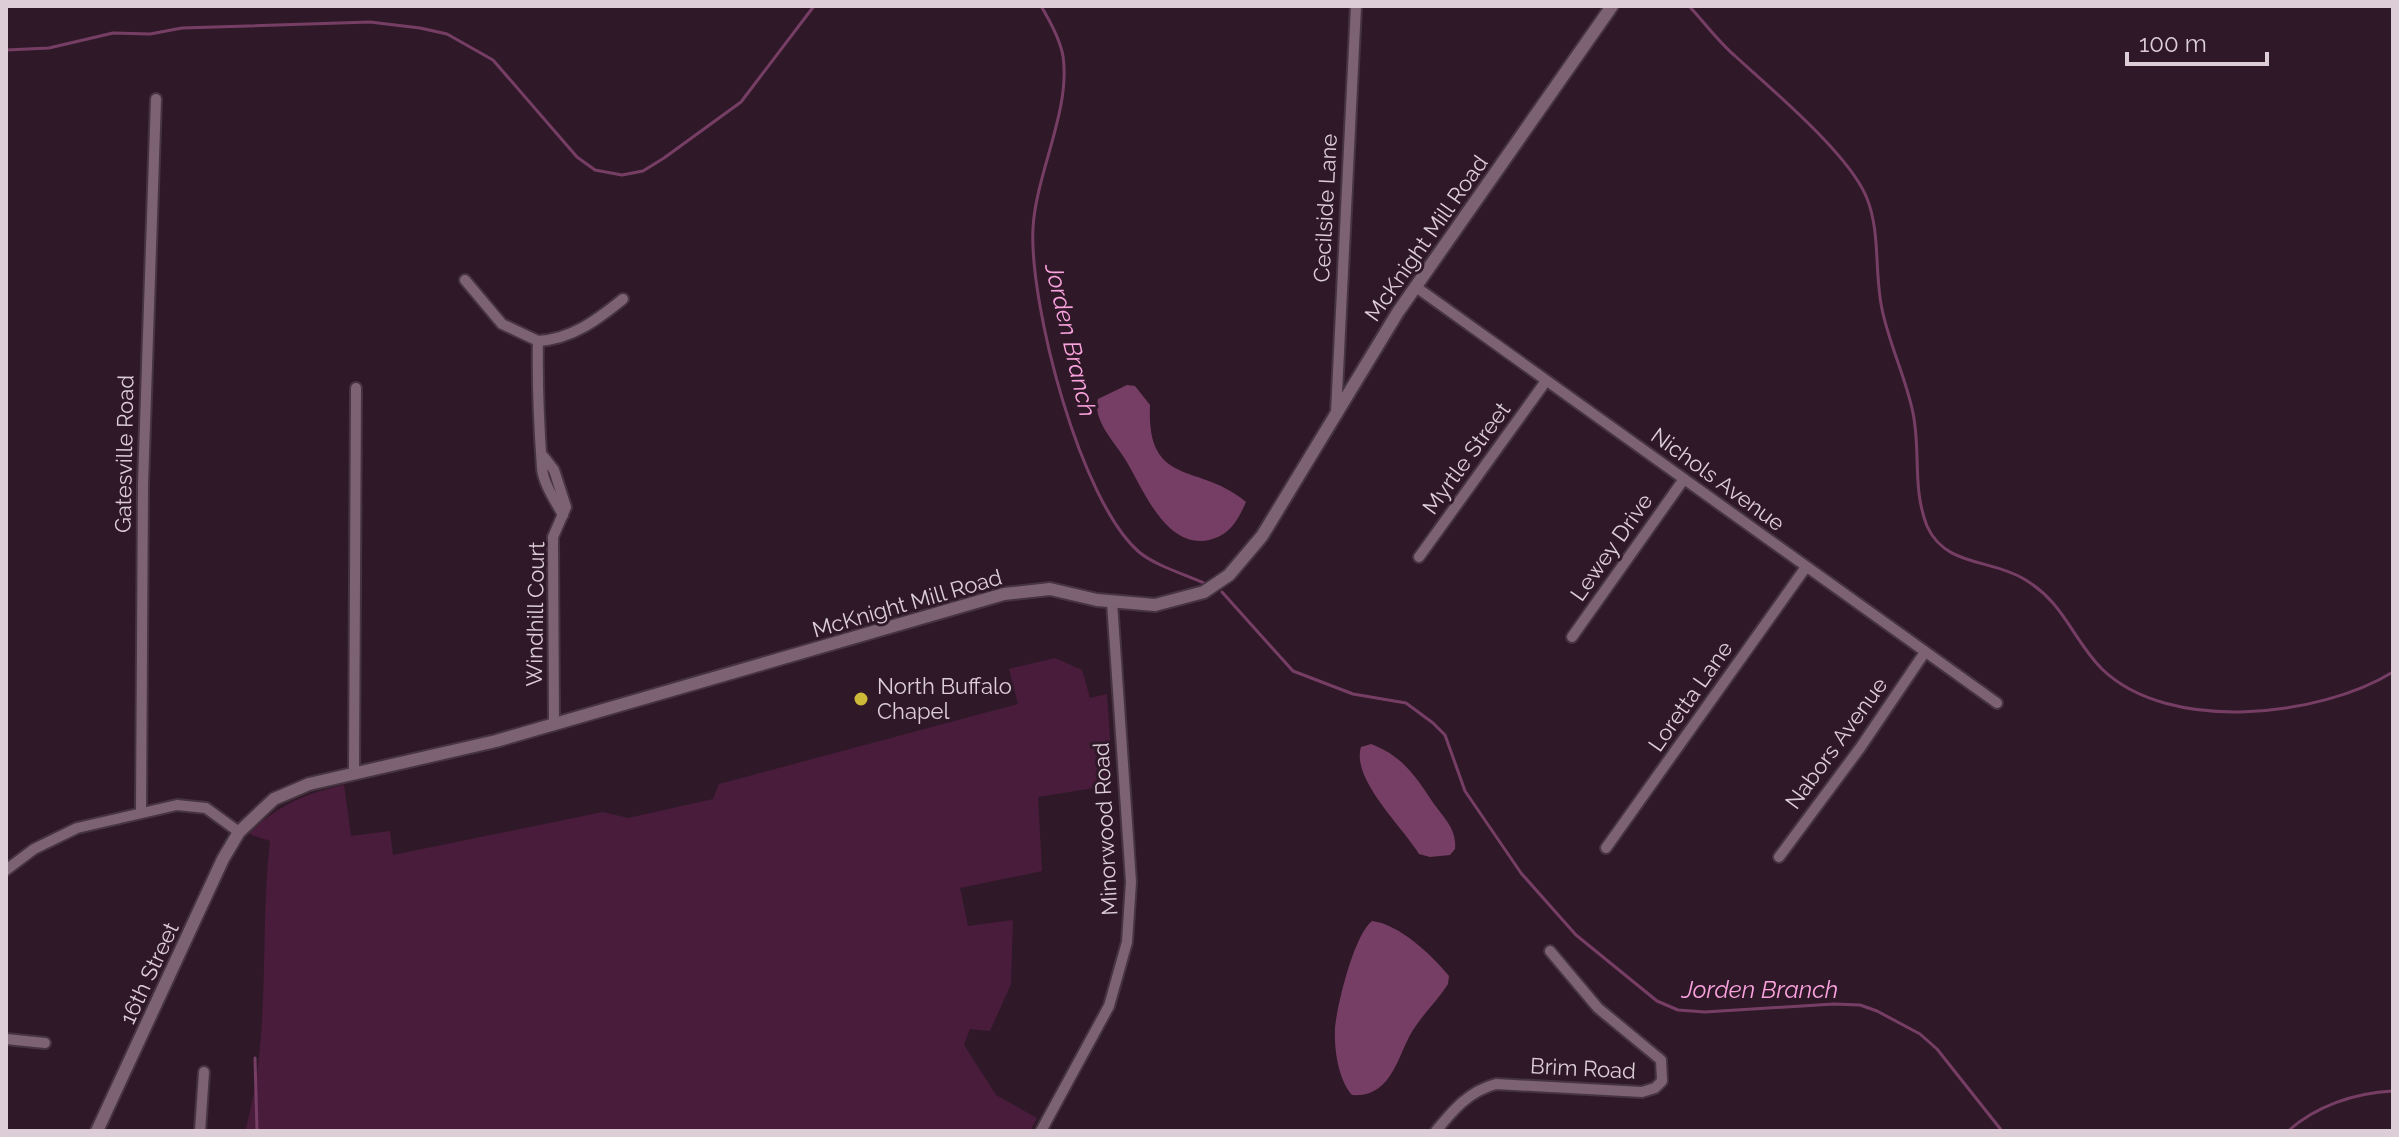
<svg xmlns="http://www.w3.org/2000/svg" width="2399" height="1137" viewBox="0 0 2399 1137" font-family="Raleway,sans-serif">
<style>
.green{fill:#491c3c}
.water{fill:#773e65}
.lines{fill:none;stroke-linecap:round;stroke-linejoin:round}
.stream{stroke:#773e65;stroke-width:3}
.minor-casing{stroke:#463440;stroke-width:14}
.tertiary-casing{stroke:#463440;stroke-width:16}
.minor{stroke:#7d6273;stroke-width:10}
.tertiary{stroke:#7d6273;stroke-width:12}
.poi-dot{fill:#cdb938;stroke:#2f1928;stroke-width:3}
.labels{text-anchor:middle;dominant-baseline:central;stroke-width:6;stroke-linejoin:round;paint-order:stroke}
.street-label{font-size:22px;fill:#dccdd7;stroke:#2f1928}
.poi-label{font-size:22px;fill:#dccdd7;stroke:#2f1928;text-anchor:start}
.water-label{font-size:24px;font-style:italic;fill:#faa2dd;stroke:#2f1928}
</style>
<rect width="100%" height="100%" fill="#2f1928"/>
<!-- green -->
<path class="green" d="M1055,658L1082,670L1090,698L1107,694L1113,785L1038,797L1042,871L960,888L968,926L1013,920L1011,984L990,1031L970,1029L964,1045L996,1095L1037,1118L1030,1131H245C272,1038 259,937 270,841L249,834C276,806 306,793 344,785L351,836L390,831L393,855L603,812L628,818L713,799L719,784L1018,704L1009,669Z"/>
<!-- water -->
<g class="water">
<path d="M1127,385L1135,386L1150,405C1146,489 1200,462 1246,502C1238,520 1230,535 1209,540C1165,549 1143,488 1125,459C1115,442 1092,420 1098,399Z"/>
<path d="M1371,744C1403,756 1416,777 1434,804C1445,819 1457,830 1455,849L1450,855L1430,857L1419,854C1402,826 1351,779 1361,747Z"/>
<path d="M1372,921C1399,924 1432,955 1449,976L1448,984C1438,1000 1423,1014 1413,1030C1397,1056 1392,1098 1352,1095C1338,1079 1334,1049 1335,1028C1337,1005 1354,935 1372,921Z"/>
</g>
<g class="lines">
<!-- stream -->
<g class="stream">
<path d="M1041,6C1050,21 1060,39 1063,56C1071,110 1036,173 1033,228C1029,304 1080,501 1139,552C1156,566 1184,574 1204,583"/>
<path d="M1689,6C1704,22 1718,41 1734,55C1770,88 1847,152 1866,196C1881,231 1874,272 1882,309C1889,344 1906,378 1913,413C1921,452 1912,488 1927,526C1945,567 1992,559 2024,579C2065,603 2072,639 2102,669C2169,734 2320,717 2393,672"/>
<polyline points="6,50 49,48 113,33 150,34 182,28 370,22 420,28 447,34 493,60 577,157 595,170 622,175 643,171 664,158 741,102 814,6"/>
<polyline points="1222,592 1293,671 1353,694 1406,703 1433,723 1445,735 1465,791 1521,873 1576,935 1657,1001 1678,1010 1705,1012 1834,1004 1860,1005 1877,1011 1920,1034 1937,1049 2002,1131"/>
<polyline points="255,1058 257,1131"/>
<path d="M2288,1131C2316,1106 2354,1093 2393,1091"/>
</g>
<!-- minor casing -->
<g class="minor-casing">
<g id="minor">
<path d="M465,280L502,324L538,341C537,384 539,426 542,468C543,483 556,502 563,515"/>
<polyline points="1416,287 1997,703"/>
<path d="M538,341C572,339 597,320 623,299"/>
<polyline points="1336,413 1356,6"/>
<polyline points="544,457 554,470 566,507 553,537 554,725"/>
<polyline points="1419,557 1546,381"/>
<polyline points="1572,637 1684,479"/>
<polyline points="354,773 356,388"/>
<polyline points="141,811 143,484 156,99"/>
<polyline points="1606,848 1806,567"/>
<polyline points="1779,857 1860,748 1925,652"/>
<polyline points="6,870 34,849 77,828 177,805 206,808 239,832"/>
<polyline points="6,1039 45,1043"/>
<polyline points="200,1131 204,1072"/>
<polyline points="1041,1131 1109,1006 1127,942 1131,882 1112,602"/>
<path d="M1436,1131C1453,1110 1469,1091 1496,1084L1642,1092L1655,1088L1662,1081L1661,1060L1598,1008L1550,951"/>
</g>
</g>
<!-- tertiary casing -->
<g class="tertiary-casing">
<polyline id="tertiary" points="97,1131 223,859 239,832 274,799 309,784 496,741 1004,594 1050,589 1097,600 1155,605 1204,592 1229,575 1262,536 1398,312 1612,6"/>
</g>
<!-- minor -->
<use href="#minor" class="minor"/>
<!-- tertiary -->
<use href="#tertiary" class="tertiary"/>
</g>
<!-- markers -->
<circle class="poi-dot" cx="861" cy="699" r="8"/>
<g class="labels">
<!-- street labels -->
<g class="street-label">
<text transform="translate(1325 208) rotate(-87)">Cecilside Lane</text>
<text transform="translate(1426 238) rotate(-55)">McKnight Mill Road</text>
<text transform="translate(124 454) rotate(-89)">Gatesville Road</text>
<text transform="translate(1466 458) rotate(-54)">Myrtle Street</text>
<text transform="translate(1718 479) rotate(36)">Nichols Avenue</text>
<text transform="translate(1611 547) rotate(-55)">Lewey Drive</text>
<text transform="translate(907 603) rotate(-16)">McKnight Mill Road</text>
<text transform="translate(535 614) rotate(-89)">Windhill Court</text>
<text transform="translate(1690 696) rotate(-55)">Loretta Lane</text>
<text transform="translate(1836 743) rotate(-54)">Nabors Avenue</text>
<text transform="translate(1105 829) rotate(-93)">Minorwood Road</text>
<text transform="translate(149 973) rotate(-65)">16th Street</text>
<text transform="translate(1583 1068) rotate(3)">Brim Road</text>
</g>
<!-- poi labels -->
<g class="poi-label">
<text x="877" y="686">North Buffalo<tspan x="877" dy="25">Chapel</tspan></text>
</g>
<!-- water labels -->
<g class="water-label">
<text transform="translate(1071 340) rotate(77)">Jorden Branch</text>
<text x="1760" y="989">Jorden Branch</text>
</g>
</g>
<!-- border -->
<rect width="2399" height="1137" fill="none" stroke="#dccdd7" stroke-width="16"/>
<!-- scale -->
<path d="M2127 52v12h140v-12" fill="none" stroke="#dccdd7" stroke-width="4"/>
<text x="2139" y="52" font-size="24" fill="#dccdd7" stroke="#2f1928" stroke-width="6" paint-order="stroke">100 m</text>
</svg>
